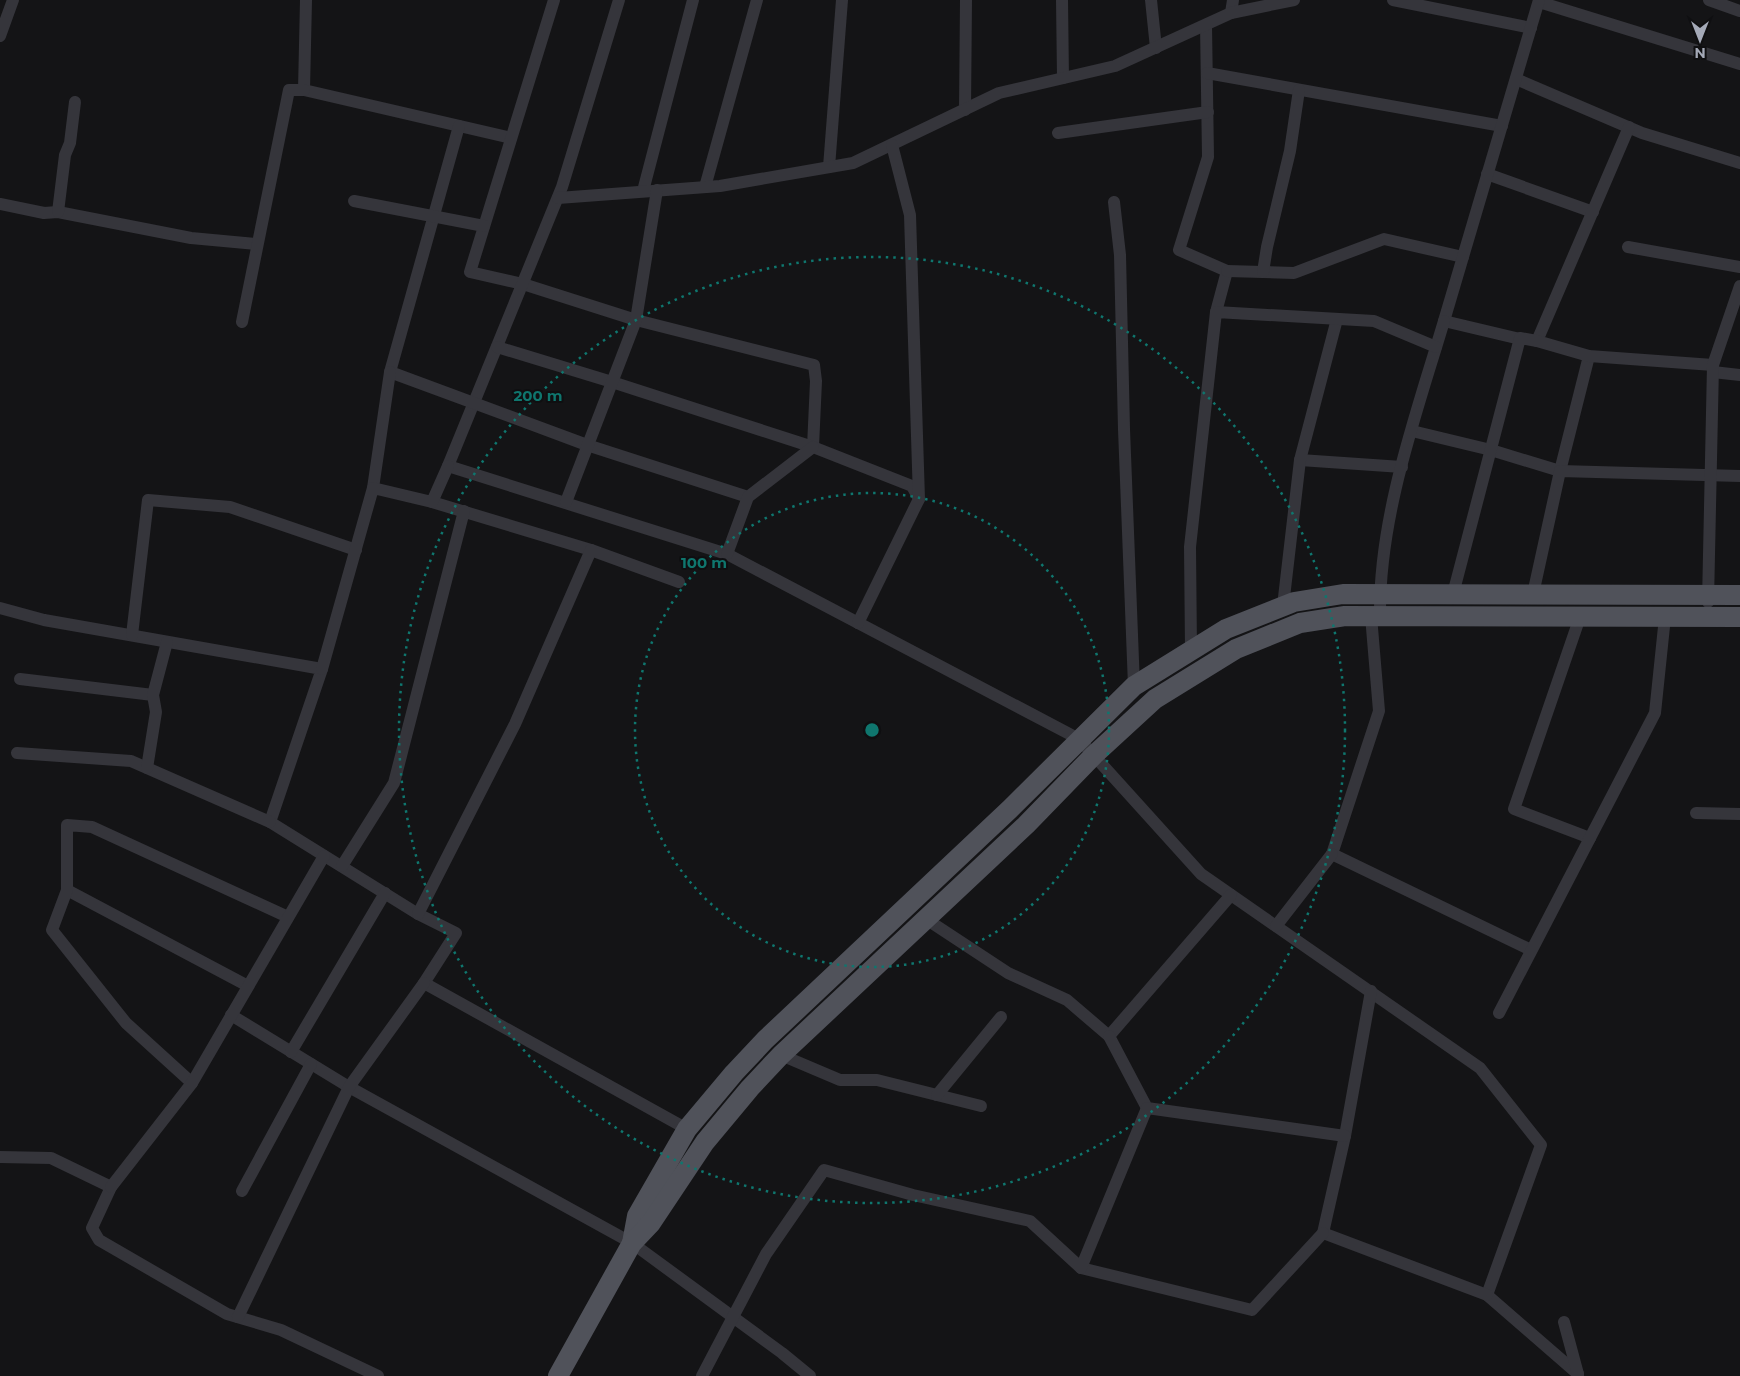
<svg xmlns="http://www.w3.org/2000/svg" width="1740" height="1376" viewBox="0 0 1740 1376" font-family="Montserrat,sans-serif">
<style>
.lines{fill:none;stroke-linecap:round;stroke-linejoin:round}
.minor{stroke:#35353b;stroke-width:12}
.primary{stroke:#50525a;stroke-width:20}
.ring{fill:none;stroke:#0f766e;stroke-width:2.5;stroke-dasharray:2.5 5}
.centre{fill:#0f766e;stroke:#0f0f11;stroke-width:2.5}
.ring-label{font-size:15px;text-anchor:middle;font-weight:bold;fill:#0f766e;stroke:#0f0f11;stroke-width:4;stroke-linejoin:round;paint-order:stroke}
</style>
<rect width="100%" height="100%" fill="#141416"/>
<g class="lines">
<!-- minor -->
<g class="minor">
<polyline points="306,0 304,90 511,138"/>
<polyline points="554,0 470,272 523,284 636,320 814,365 816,381 813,447"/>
<polyline points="619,0 562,187 448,466 727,554 1079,739 1201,874 1480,1068 1541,1145 1487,1295 1578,1374 1578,1376"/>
<polyline points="1062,0 1063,78"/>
<polyline points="1151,0 1156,48"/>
<polyline points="1393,0 1531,28"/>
<polyline points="1709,0 1740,11"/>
<polyline points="1539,2 1740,64"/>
<polyline points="1231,13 1233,0"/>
<polyline points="1206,25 1208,157 1179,250 1227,271 1216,312"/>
<polyline points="0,36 13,0"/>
<polyline points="1207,73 1502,126"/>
<polyline points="1516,79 1642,133 1740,163"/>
<polyline points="965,110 966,0"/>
<polyline points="459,126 390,372 587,445 748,497"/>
<polyline points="1058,133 1208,112"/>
<polyline points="829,167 842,0"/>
<polyline points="1487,174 1593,212"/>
<polyline points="705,187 757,0"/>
<polyline points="643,191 693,0"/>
<polyline points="558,198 720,186 853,163 999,93 1115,66 1231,13 1294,0"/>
<polyline points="354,201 484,226"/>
<polyline points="1114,202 1120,255 1124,429 1134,686"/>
<polyline points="0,204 44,213 58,212 191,238 257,244"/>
<polyline points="58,212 65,155 70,143 75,102"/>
<polyline points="1628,247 1740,267"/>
<polyline points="1227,271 1294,273 1384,239 1463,257"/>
<polyline points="1263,272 1267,247 1290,151 1299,90"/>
<polyline points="242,322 289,90 304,90"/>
<polyline points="1520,339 1444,321 1539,0"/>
<polyline points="1537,341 1629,127"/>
<polyline points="497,347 612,382 813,447 912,486 919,499"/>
<polyline points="1713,372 1740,375"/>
<polyline points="1412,431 1491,450 1560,471 1589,356"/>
<polyline points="1300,460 1402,467"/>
<polyline points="373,488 390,372"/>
<polyline points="432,502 591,550"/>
<polyline points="566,502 636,320 657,190"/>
<polyline points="727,554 748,497 813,447"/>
<polyline points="1453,594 1520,338 1537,341 1589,356 1713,365"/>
<polyline points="1533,594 1560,471 1740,476"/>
<polyline points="1708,602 1713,365 1740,286"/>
<polyline points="1283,606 1300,460 1337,319"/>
<polyline points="0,608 44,620 322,669 270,822 418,914 456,933 424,983 687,1129"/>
<path d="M1380,615C1379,516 1416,415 1444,321"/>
<polyline points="1371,616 1379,711 1332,854 1531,950"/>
<polyline points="1580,617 1514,809 1590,838"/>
<polyline points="858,623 919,499 910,215 892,145"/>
<polyline points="132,635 148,500 230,507 356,550"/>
<polyline points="1191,650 1190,547 1216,312 1374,321 1436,347"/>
<polyline points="322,669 373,488 432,502 448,466"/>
<polyline points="20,679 153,695"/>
<polyline points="17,753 131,761 270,822"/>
<polyline points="147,768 156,712 153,695 167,642"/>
<polyline points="1696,813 1740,814"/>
<polyline points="342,866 394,783 464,511"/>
<polyline points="67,890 248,986"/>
<polyline points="418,914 515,724 591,550 679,582"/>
<polyline points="926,919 1008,973 1067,1000 1109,1036 1231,895"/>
<polyline points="1276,926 1332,854"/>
<polyline points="1371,991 1345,1136 1323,1233 1487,1295"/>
<polyline points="1499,1013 1655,713 1665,617"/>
<polyline points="231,1015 349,1087 632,1243 782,1353 810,1376"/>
<polyline points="1109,1036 1147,1108 1345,1136"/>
<polyline points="291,1052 385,893"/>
<polyline points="781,1055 840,1080 877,1080 981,1106"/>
<polyline points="192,1083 126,1023 52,930 67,890 67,825 92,827 288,917"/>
<polyline points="937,1095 1001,1017"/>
<polyline points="0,1157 51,1158 111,1187 92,1228 99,1240 227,1314 281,1330 378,1376"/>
<polyline points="111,1187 192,1083 324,856"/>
<polyline points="242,1191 311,1064"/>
<polyline points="1081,1268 1252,1310 1323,1233"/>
<polyline points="238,1317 349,1087 424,983"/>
<polyline points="1564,1322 1578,1374"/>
<polyline points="702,1376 766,1254 824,1170 913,1195 1030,1221 1081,1268 1147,1108"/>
</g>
<!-- primary -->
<g class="primary">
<polyline points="632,1243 637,1216 687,1129 734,1073 765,1040 1010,809 1134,686 1226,629 1294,602 1343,594 1740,595"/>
<polyline points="558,1376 632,1243 651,1223 705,1142 750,1088 781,1055 1026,825 1094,755 1155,699 1236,649 1300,623 1345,616 1740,617"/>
</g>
</g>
<!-- distance rings -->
<g class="ring">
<circle cx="872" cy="730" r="237"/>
<circle cx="872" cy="730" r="473"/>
</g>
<circle cx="872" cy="730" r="8" class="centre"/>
<g class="ring-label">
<text x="538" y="401">200 m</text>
<text x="704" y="568">100 m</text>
</g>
<!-- north arrow -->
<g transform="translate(1700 40) rotate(180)" stroke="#0f0f11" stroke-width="4" paint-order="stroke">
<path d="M0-4L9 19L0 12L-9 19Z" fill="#a4a9b7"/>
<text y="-8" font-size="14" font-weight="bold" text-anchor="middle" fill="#a4a9b7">N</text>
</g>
</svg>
